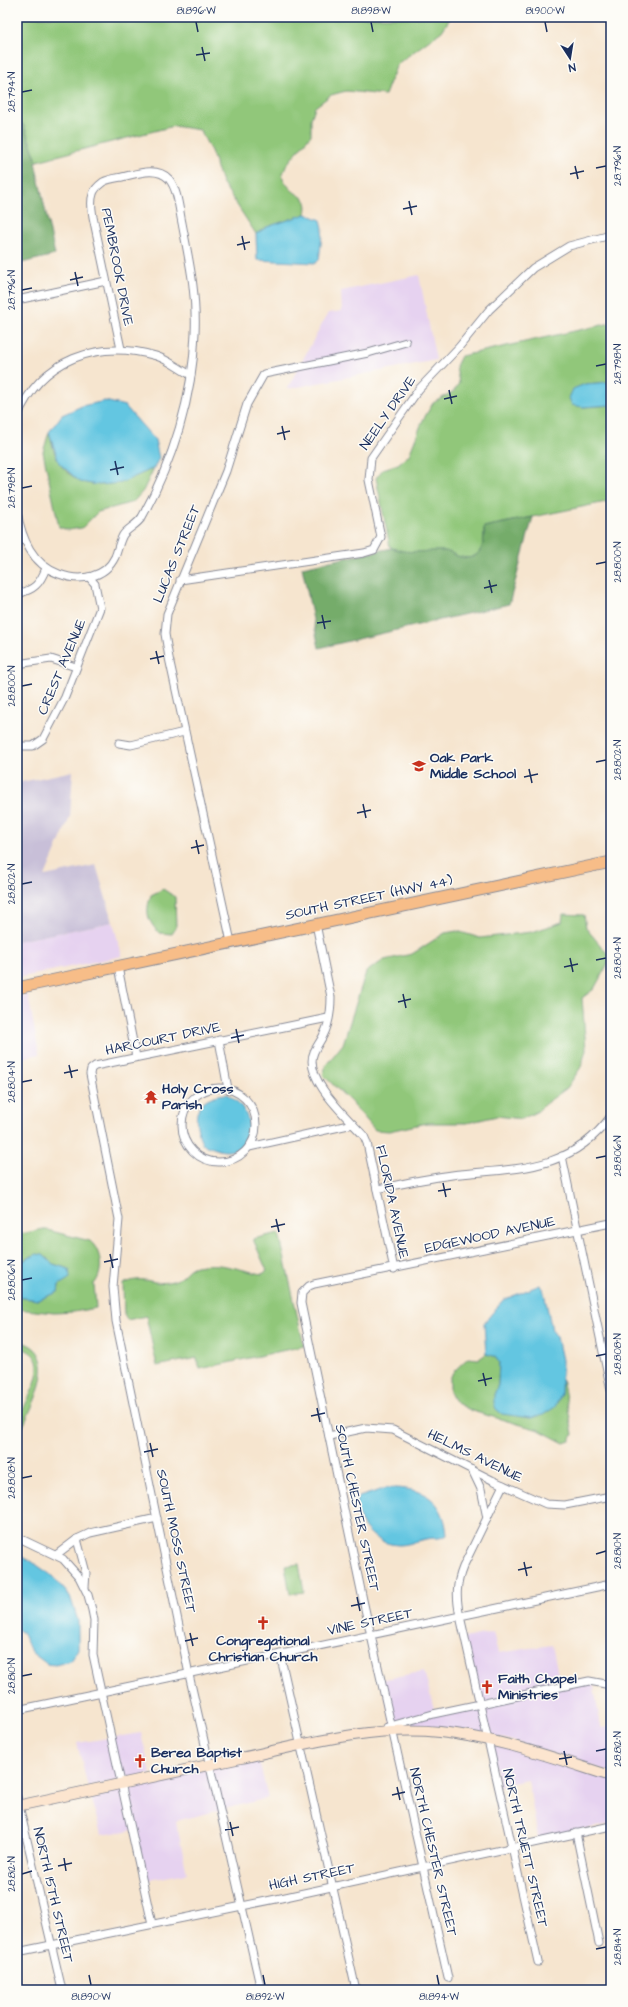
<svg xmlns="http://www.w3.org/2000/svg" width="628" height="2007" viewBox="0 0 628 2007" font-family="'Architects Daughter',sans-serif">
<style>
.built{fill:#e6d2f0}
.industrial{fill:#c8bfd8}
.green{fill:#91c77a;stroke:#567b6c}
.forest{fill:#74ac6a;stroke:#486e64}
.water{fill:#63c6e1;stroke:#3f7aa0}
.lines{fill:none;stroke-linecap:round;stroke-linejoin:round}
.street-casing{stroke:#888a96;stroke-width:9}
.secondary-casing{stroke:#888a96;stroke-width:12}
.primary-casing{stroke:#888a96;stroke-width:13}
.street{stroke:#fff;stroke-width:7}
.secondary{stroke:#fce5cf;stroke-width:10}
.primary{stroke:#f7bd88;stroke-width:11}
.ticks{fill:none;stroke:#1b2f5e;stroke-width:1.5}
.labels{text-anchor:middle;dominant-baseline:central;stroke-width:3;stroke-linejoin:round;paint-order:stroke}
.street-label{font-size:14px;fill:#1b2f5e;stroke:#fdfcf7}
.poi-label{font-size:14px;font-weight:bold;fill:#1b2f5e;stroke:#fdfcf7;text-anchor:start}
.neatline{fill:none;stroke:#1b2f5e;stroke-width:1.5}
.ticks-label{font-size:10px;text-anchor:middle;fill:#1b2f5e}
</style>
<rect width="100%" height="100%" fill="#fdfcf7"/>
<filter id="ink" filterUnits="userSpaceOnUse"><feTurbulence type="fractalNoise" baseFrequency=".025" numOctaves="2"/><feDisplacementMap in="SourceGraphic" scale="8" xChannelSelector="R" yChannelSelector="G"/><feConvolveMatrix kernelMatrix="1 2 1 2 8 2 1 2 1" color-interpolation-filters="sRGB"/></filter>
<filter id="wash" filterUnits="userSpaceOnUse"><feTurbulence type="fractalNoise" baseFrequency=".012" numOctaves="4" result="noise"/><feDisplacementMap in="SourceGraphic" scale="16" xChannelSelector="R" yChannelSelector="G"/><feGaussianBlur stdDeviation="0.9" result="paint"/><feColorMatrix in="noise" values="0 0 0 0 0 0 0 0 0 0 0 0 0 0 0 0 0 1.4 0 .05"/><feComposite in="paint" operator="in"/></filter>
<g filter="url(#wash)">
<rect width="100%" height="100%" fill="#f6e5cf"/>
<!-- built -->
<g class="built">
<polygon points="419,275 436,360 287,389 328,313 342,311 341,291"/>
<polygon points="113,922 122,956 17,978 17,941"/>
<polygon points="28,995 39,1054 17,1059 17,998"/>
<polygon points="493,1632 498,1653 552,1645 561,1688 593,1681 601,1728 611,1727 611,1772 506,1739 393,1728 381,1680 424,1671 435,1713 479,1704 464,1638"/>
<polygon points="141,1733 151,1774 88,1787 77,1743"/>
<polygon points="491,1743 611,1779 611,1824 538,1838 528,1780 498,1786"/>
<polygon points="258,1757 268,1798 176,1821 187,1873 144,1881 132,1830 101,1835 90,1793"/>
</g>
<!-- industrial -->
<polygon class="industrial" points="73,771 70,817 45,876 96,865 113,922 17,941 17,783"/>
<!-- green -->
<g class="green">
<path d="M17,17H451L442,31L397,64L385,95L346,91L331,95L315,107L311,119V135L287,164L282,176C284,180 286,184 289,187C299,199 310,195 306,214L267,227L256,234L222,182L211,151L200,130L174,126L37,161L24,126L17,118Z"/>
<polygon points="611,323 611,382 585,384 583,407 611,405 611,501 484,527 484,541 480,553 470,558 460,557 445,551 406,553 390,547 376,478 383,469 398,464 409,455 423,420 433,403 454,391 459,383 456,366 461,356"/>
<path d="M49,432C52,441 54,456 60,464C87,498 121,483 154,468L143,491L133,502L98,512L82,528L68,530L59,527L43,452Z"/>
<path d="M163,889L175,897L176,928L172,934L159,933C147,920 145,912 151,895Z"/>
<polygon points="563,914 584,915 586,928 611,958 594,989 582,998 586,1050 581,1067 567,1088 545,1104 538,1111 522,1119 497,1116 467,1123 426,1123 389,1131 375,1130 351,1102 323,1075 326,1065 343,1044 366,972 384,960 412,954 445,933 457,931 480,938 532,932 562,922"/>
<path d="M43,1229L90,1241C102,1251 104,1273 94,1284L96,1308L74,1312L54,1313L17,1309V1297L38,1300L58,1292L59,1285L69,1269L53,1264L43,1255L31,1256L17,1264V1235Z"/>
<path d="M279,1233L304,1346L200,1369L197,1358L157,1366L146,1316L127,1320L124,1315L123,1284C145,1274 150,1285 168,1282C185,1280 184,1269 196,1266C220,1261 239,1270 262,1274L267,1271L253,1239Z"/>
<path d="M17,1341C68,1350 28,1413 17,1439C17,1435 16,1430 17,1426C21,1403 62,1357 17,1347Z"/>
<polygon points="486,1354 494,1356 499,1362 498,1385 494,1395 518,1416 531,1418 561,1394 562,1378 573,1434 570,1441 564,1443 539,1430 472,1411 455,1402 450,1392 450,1379 453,1372 468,1358 479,1359"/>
<polygon points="299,1564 304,1592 290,1594 285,1566"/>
</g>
<!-- forest -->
<g class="forest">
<polygon points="17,118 24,126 37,161 35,162 55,255 17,264"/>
<path d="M533,517L509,604L319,648L302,567L392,548C412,555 423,550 444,551C450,551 455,556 461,557C481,562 485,543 484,527Z"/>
</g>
<!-- water -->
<g class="water">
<polygon points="306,214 321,220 323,228 319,260 316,263 257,260 256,234 267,227"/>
<polygon points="611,382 611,405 583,407 572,405 569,398 573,389 585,384"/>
<polygon points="105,401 125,406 155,440 159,458 154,468 121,483 99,485 80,482 59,463 49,432 62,415 82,406"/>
<path d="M226,1094C253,1106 261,1151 226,1151C218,1151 209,1146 202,1144C192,1117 193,1097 226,1094Z"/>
<polygon points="37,1254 43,1255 53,1264 69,1269 70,1278 59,1285 58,1292 38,1300 17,1297 17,1264"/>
<polygon points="540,1285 543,1288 552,1330 557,1337 562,1360 561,1394 555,1407 543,1415 531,1418 502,1414 496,1409 494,1403 494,1395 498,1385 499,1362 494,1356 486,1354 484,1323 503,1300"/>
<path d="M387,1488C422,1487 444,1498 447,1535C440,1540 434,1537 426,1539C417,1541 408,1545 399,1545C374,1544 357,1525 356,1501L359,1497Z"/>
<polygon points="17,1555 31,1561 51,1575 70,1596 78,1621 78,1649 70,1661 56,1665 47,1664 31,1652 23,1633 17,1629"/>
</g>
</g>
<g filter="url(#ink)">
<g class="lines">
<!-- street casing -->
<g class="street-casing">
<g id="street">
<polyline points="17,300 106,281"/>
<path d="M17,417C41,359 98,339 156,356C169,360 179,369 191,375"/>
<path d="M17,512C22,539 32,564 59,574C80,582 105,578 115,557C118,550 119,542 123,535C128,528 137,525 142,517C173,461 193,397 195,333C197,295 189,260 182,223C179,209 178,190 169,179C157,166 136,174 122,177C116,178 108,179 103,182C99,185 94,190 93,194C90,202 92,210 93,217L121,349"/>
<polyline points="180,580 364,553 374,550 381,537 369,480 371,458 419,389 459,347 489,310 533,268 569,246 611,235"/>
<path d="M17,594C34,590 40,584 46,568"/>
<polyline points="17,664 51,659 76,667"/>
<polyline points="119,743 131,745 184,732"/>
<polyline points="17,746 33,746 43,739 65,697 100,608 95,584 89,577"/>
<path d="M316,924L331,997C331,1009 329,1025 323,1036C320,1042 316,1047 314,1052C302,1078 348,1118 364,1136L367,1143L394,1269"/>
<polyline points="231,942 169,658 165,634 167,614 226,471 247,404 264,374 368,353 406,342"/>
<polyline points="118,967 136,1057"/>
<polyline points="219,1040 228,1089"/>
<circle cx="219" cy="1125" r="37"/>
<polyline points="249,1147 353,1124"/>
<polyline points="562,1156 611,1390"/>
<path d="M377,1189C402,1184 427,1178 452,1175C514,1168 570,1173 611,1116"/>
<polyline points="329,1436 366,1428 393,1430 492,1480 546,1504 565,1505 611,1496"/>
<polyline points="472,1470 481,1489 487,1518"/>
<path d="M503,1485L463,1567C456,1584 456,1598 460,1616L538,1962"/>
<polyline points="17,1537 63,1559 79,1577 88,1595 92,1610 94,1620 93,1655 152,1924"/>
<polyline points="77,1539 86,1573 85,1587"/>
<polyline points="56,1555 77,1539 90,1533 157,1518"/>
<polyline points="280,1654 356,1990"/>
<polyline points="17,1710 611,1584"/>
<polyline points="387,1727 433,1714 589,1681 611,1685"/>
<polyline points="17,1797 62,1990"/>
<polyline points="576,1833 599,1943"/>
<polyline points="17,1952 281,1898 611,1826"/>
<polyline points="448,1978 363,1600 301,1303 302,1293 309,1286 314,1284 611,1223"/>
<polyline points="261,1990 190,1679 116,1321 113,1287 119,1219 90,1074 91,1069 95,1066 328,1018"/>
</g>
</g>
<!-- secondary casing -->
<g class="secondary-casing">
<path id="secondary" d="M17,1806C92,1790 166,1774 241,1758C305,1744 373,1725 440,1732C499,1738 554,1758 611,1776"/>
</g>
<!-- primary casing -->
<g class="primary-casing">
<polyline id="primary" points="17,988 611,862"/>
</g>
<!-- street -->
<use href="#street" class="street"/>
<!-- secondary -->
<use href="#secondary" class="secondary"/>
<!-- primary -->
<use href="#primary" class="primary"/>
</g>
</g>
<!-- ticks -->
<path class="ticks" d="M196,22L198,32M371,22L373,32M545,22L547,32M202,47L205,61M196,55L210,53M22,92L32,90M575,166L578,179M596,168L606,166M570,174L584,171M409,201L412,215M403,209L417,206M242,236L245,250M237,245L250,242M75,272L78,286M70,280L83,277M22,290L32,288M596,366L606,364M449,390L452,404M444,399L457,396M282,426L285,440M277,434L290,431M115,461L118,475M110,470L124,467M22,488L32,486M596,564L606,562M489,580L492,593M484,588L497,585M322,615L325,629M317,623L331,621M156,651L159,664M150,659L164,656M22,686L32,684M596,762L606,760M529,769L532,783M524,777L538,774M363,804L366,818M357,813L371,810M196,840L199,854M191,848L204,845M22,884L32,882M570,958L573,972M596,960L606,958M564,967L578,964M403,994L406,1008M398,1002L411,999M236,1029L239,1043M231,1038L244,1035M69,1065L72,1078M64,1073L78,1070M22,1082L32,1080M596,1158L606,1156M443,1183L446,1197M438,1191L451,1189M276,1219L279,1232M271,1227L285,1224M110,1254L113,1268M104,1262L118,1259M22,1280L32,1278M596,1356L606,1354M483,1373L486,1386M478,1381L492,1378M317,1408L320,1422M311,1416L325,1413M150,1443L153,1457M144,1452L158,1449M22,1478L32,1476M596,1554L606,1551M524,1562L527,1576M518,1570L532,1567M357,1597L360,1611M351,1606L365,1603M190,1633L193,1646M185,1641L198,1638M22,1676L32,1674M564,1751L567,1765M596,1751L606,1749M559,1759L572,1757M397,1787L400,1800M392,1795L405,1792M230,1822L233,1836M225,1830L239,1827M64,1858L66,1871M58,1866L72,1863M22,1874L32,1871M596,1949L606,1947M89,1975L91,1985M263,1975L265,1985M437,1975L439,1985"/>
<!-- icons -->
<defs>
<g id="school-bare" transform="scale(1.08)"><path d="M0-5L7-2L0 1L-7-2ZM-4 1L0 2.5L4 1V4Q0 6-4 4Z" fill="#c8321e" stroke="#fdfcf7" stroke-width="2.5" paint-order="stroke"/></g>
<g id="temple-bare" transform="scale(1.08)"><path d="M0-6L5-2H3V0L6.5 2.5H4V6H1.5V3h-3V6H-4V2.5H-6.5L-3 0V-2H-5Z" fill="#c8321e" stroke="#fdfcf7" stroke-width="2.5" paint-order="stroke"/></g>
<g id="church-bare" transform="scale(1.08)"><path d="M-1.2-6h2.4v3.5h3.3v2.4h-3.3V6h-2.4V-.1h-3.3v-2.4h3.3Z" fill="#c8321e" stroke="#fdfcf7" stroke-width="2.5" paint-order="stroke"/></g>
</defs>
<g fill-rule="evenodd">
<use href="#school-bare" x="419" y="766"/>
<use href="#temple-bare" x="151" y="1097"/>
<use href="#church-bare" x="263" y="1623"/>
<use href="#church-bare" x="487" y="1687"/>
<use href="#church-bare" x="140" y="1761"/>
</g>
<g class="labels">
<!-- street labels -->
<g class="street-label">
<text transform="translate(117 267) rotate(79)">PEMBROOK DRIVE</text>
<text transform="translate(388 413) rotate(-55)">NEELY DRIVE</text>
<text transform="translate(177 554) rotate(-68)">LUCAS STREET</text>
<text transform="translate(62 667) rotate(-67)">CREST AVENUE</text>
<text transform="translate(369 898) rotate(-12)">SOUTH STREET (HWY 44)</text>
<text transform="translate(163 1039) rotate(-12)">HARCOURT DRIVE</text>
<text transform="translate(392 1202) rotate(78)">FLORIDA AVENUE</text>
<text transform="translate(490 1235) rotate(-12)">EDGEWOOD AVENUE</text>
<text transform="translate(475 1456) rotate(26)">HELMS AVENUE</text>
<text transform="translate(357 1508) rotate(78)">SOUTH CHESTER STREET</text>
<text transform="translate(176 1541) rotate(78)">SOUTH MOSS STREET</text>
<text transform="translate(370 1622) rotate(-12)">VINE STREET</text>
<text transform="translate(525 1848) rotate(77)">NORTH TRUETT STREET</text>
<text transform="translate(433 1852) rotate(77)">NORTH CHESTER STREET</text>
<text transform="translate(312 1877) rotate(-12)">HIGH STREET</text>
<text transform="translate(53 1895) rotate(77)">NORTH 15TH STREET</text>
</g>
<!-- poi labels -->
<g class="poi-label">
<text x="430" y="758">Oak Park<tspan x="430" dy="16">Middle School</tspan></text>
<text x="162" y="1089">Holy Cross<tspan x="162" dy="16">Parish</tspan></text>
<text x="263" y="1641" text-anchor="middle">Congregational<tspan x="263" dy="16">Christian Church</tspan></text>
<text x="498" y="1679">Faith Chapel<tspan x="498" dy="16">Ministries</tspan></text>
<text x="151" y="1753">Berea Baptist<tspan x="151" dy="16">Church</tspan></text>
</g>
</g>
<!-- margin -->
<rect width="628" height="2007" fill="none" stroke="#fdfcf7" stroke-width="44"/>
<!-- north arrow -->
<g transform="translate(570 58) rotate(168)" stroke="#fdfcf7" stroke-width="3" paint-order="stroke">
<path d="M0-3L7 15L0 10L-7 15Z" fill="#1b2f5e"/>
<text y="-6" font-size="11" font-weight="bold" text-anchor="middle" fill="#1b2f5e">N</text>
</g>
<rect x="22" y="22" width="584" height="1963" class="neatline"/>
<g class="ticks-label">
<text x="196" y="14">81.896°W</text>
<text x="371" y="14">81.898°W</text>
<text x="545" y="14">81.900°W</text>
<text transform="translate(11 92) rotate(-90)" y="4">28.794°N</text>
<text transform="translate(617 166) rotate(-90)" y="4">28.796°N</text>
<text transform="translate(11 290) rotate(-90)" y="4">28.796°N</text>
<text transform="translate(617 364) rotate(-90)" y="4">28.798°N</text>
<text transform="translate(11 488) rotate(-90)" y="4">28.798°N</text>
<text transform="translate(617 562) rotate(-90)" y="4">28.800°N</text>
<text transform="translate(11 686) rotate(-90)" y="4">28.800°N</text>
<text transform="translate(617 760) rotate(-90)" y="4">28.802°N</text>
<text transform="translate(11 884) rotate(-90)" y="4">28.802°N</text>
<text transform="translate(617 958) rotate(-90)" y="4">28.804°N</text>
<text transform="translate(11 1082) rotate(-90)" y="4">28.804°N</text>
<text transform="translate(617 1156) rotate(-90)" y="4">28.806°N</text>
<text transform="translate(11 1280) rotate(-90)" y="4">28.806°N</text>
<text transform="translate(617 1354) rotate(-90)" y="4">28.808°N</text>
<text transform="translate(11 1478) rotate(-90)" y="4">28.808°N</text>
<text transform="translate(617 1551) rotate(-90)" y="4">28.810°N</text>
<text transform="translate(11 1676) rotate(-90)" y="4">28.810°N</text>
<text transform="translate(617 1749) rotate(-90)" y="4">28.812°N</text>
<text transform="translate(11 1874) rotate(-90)" y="4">28.812°N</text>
<text transform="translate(617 1947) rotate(-90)" y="4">28.814°N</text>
<text x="91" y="2000">81.890°W</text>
<text x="265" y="2000">81.892°W</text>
<text x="439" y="2000">81.894°W</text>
</g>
</svg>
